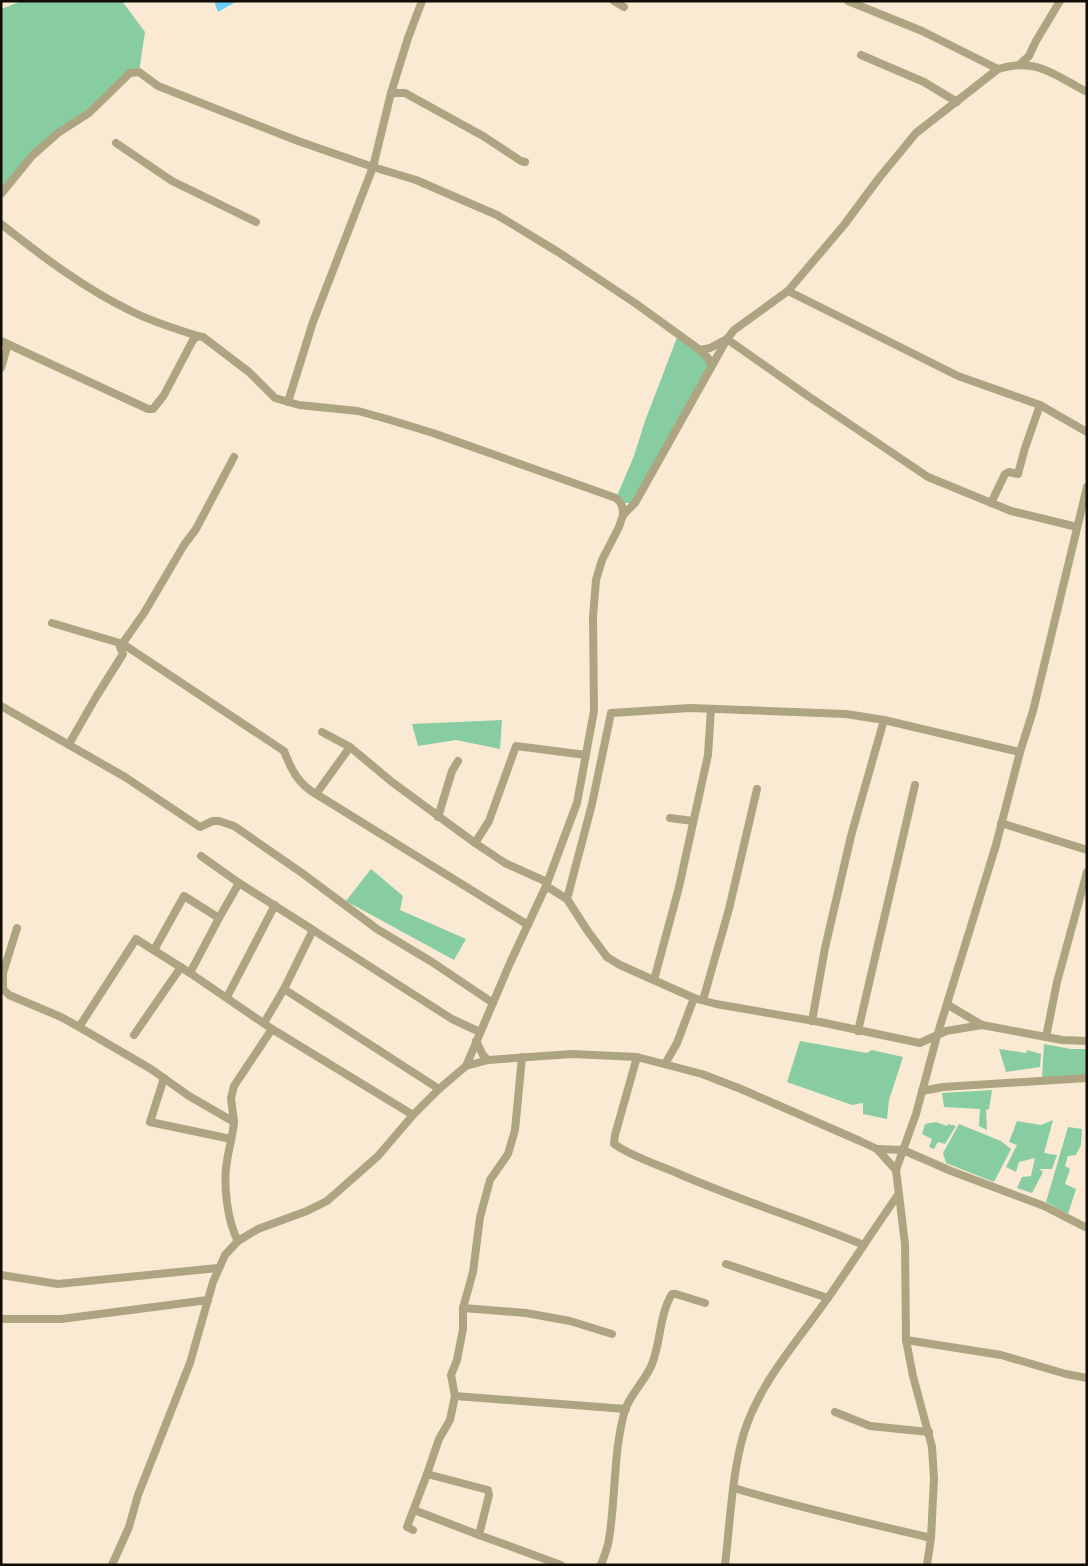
<svg xmlns="http://www.w3.org/2000/svg" width="1088" height="1566" viewBox="0 0 1088 1566" font-family="Spectral,serif">
<style>
.green{fill:#88cda2}
.water{fill:#6acff8}
.lines{fill:none;stroke-linecap:round;stroke-linejoin:round}
.minor{stroke:#ada481;stroke-width:8}
</style>
<rect width="100%" height="100%" fill="#fbead3"/>
<!-- green -->
<g class="green">
<polygon points="22,1 122,1 145,32 139,72 130,73 89,113 58,133 1,194 1,9"/>
<polygon points="678,335 711,365 635,503 625,503 616,498 634,456 645,421"/>
<polygon points="502,720 500,749 456,740 418,746 412,724"/>
<polygon points="371,869 403,896 400,910 466,939 454,960 346,901"/>
<polygon points="800,1041 867,1053 872,1050 903,1057 889,1100 887,1119 863,1114 863,1103 852,1105 787,1082"/>
<polygon points="1044,1044 1071,1049 1087,1049 1087,1077 1042,1077"/>
<polygon points="999,1049 1026,1053 1027,1050 1041,1054 1040,1067 1006,1072"/>
<polygon points="992,1090 989,1109 986,1110 987,1130 979,1126 980,1109 944,1107 942,1093"/>
<polygon points="1053,1120 1044,1153 1057,1155 1052,1169 1039,1169 1043,1172 1032,1193 1017,1188 1022,1177 1031,1176 1035,1158 1019,1162 1016,1172 1006,1167 1017,1145 1009,1142 1017,1121 1041,1125"/>
<polygon points="936,1122 947,1126 948,1124 956,1126 945,1144 938,1142 934,1149 929,1147 932,1139 922,1134 925,1124"/>
<polygon points="959,1124 1001,1141 1011,1149 994,1182 946,1163 943,1153"/>
<polygon points="1068,1127 1082,1129 1081,1145 1076,1155 1068,1156 1065,1166 1070,1169 1065,1184 1076,1189 1068,1214 1046,1202"/>
</g>
<!-- water -->
<polygon class="water" points="214,1 237,1 218,12"/>
<g class="lines">
<!-- minor -->
<g class="minor">
<polyline points="614,1 624,7"/>
<polyline points="848,1 922,31 998,69"/>
<polyline points="861,55 924,82 957,102"/>
<polyline points="1020,64 1029,56 1036,41 1060,1"/>
<polyline points="391,93 405,93 483,136 521,161 525,162"/>
<polyline points="116,143 172,181 256,222"/>
<polyline points="1,194 32,156 58,133 89,113 130,73 139,72 158,86 298,141 373,167 416,180 497,215 558,252 635,303 700,350 708,358 711,365"/>
<path d="M1,224C43,257 85,289 133,312C153,322 176,329 198,336"/>
<polyline points="788,291 958,376 1040,405 1087,432"/>
<path d="M1,341L148,409H153L164,395L193,340L198,336L203,337L249,372L275,398L299,405L358,411L387,419L433,433L616,498C622,503 623,507 623,515"/>
<polyline points="700,350 710,348 727,339 808,396 928,477 1011,511 1077,527"/>
<polyline points="1,368 8,344"/>
<polyline points="288,402 313,322 373,167 391,93 408,38 422,1"/>
<polyline points="991,503 1005,474 1009,472 1018,474 1025,448 1040,405"/>
<path d="M52,623L123,644L284,751C291,769 298,784 316,794"/>
<polyline points="1,706 125,777 200,827 213,821 219,821 234,826 302,873 377,929 432,962 493,1003"/>
<polyline points="322,732 350,747 392,782 475,843 505,863 547,882"/>
<polyline points="69,744 96,697 123,654 120,647 144,613 184,545 196,529 234,457"/>
<polyline points="350,747 316,794 528,925"/>
<polyline points="438,817 452,771 458,761"/>
<polyline points="670,818 693,821"/>
<polyline points="1001,823 1087,850"/>
<polyline points="475,843 489,821 516,746 586,755"/>
<polyline points="201,856 239,883"/>
<path d="M546,886L577,803L594,711L593,617L596,580L602,560L619,527L623,515L635,503L727,339L734,330L788,291L844,225L879,178L916,133L998,69C1037,57 1054,75 1087,92"/>
<polyline points="567,899 592,804 611,713 690,708 846,714 884,720 1020,752"/>
<path d="M17,928L3,973V989L9,995L61,1017L79,1027L151,1069L189,1096L234,1122C233,1135 229,1148 227,1161C223,1183 227,1221 238,1241"/>
<polyline points="313,930 452,1019 480,1032"/>
<polyline points="154,950 184,896 219,918 239,883 313,930 284,989 264,1023"/>
<polyline points="190,973 219,918"/>
<polyline points="654,980 679,887 708,755 711,709"/>
<polyline points="284,989 439,1089"/>
<polyline points="227,997 275,905"/>
<polyline points="703,1000 729,909 757,789"/>
<polyline points="948,1005 982,1025"/>
<polyline points="812,1021 825,948 851,836 884,720"/>
<polyline points="79,1027 136,939 190,973 272,1029 413,1115"/>
<polyline points="858,1031 915,785"/>
<polyline points="134,1035 181,967"/>
<polyline points="1046,1037 1057,982 1087,872"/>
<polyline points="476,1041 483,1055 488,1060"/>
<polyline points="522,1057 515,1130 508,1154 490,1180 480,1217 473,1272 463,1308 463,1329 457,1360 451,1375 455,1396 450,1420 439,1439 427,1474 488,1490 489,1495 479,1535 561,1565"/>
<path d="M637,1057L615,1135L614,1144C633,1157 656,1164 677,1173C738,1200 802,1219 864,1245"/>
<polyline points="665,1064 677,1043 694,998"/>
<polyline points="466,1066 510,963 546,886 567,899 587,930 607,957 620,965 694,998 716,1004 820,1022 920,1043 946,1031 982,1025 1062,1040 1087,1041"/>
<polyline points="164,1078 150,1122 231,1139"/>
<polyline points="922,1091 943,1087 1087,1078"/>
<polyline points="234,1122 231,1098 234,1086 272,1029"/>
<polyline points="877,1149 903,1150 951,1171 1044,1206 1087,1228"/>
<polyline points="896,1170 916,1114 937,1036 996,845 1020,752 1033,711 1087,487"/>
<polyline points="726,1264 828,1298"/>
<polyline points="1,1275 58,1284 218,1268"/>
<polyline points="463,1308 526,1313 570,1321 612,1334"/>
<polyline points="1,1319 61,1319 208,1300"/>
<polyline points="906,1340 1001,1355 1066,1374 1087,1378"/>
<polyline points="455,1396 626,1409"/>
<polyline points="835,1412 870,1426 929,1432"/>
<path d="M734,1488C799,1508 865,1522 931,1538"/>
<polyline points="414,1510 479,1535"/>
<polyline points="413,1530 407,1527 427,1474"/>
<polyline points="112,1565 129,1527 138,1495 190,1363 213,1282 225,1255 238,1241 258,1229 307,1211 327,1201 378,1156 413,1115 439,1089 466,1066 488,1060 572,1054 637,1057 702,1074 741,1089 860,1141 877,1149 896,1170 905,1244 906,1340 913,1376 932,1447 934,1479 931,1538 927,1565"/>
<path d="M601,1565C604,1556 608,1548 609,1539C616,1496 613,1452 625,1410C631,1393 646,1380 652,1364C661,1342 659,1315 672,1294H676L705,1303"/>
<path d="M725,1565C730,1524 732,1472 744,1433C759,1384 796,1343 825,1302C850,1267 873,1230 898,1195"/>
</g>
</g>
<!-- border -->
<rect width="1088" height="1566" fill="none" stroke="#110c05" stroke-width="5"/>
</svg>
